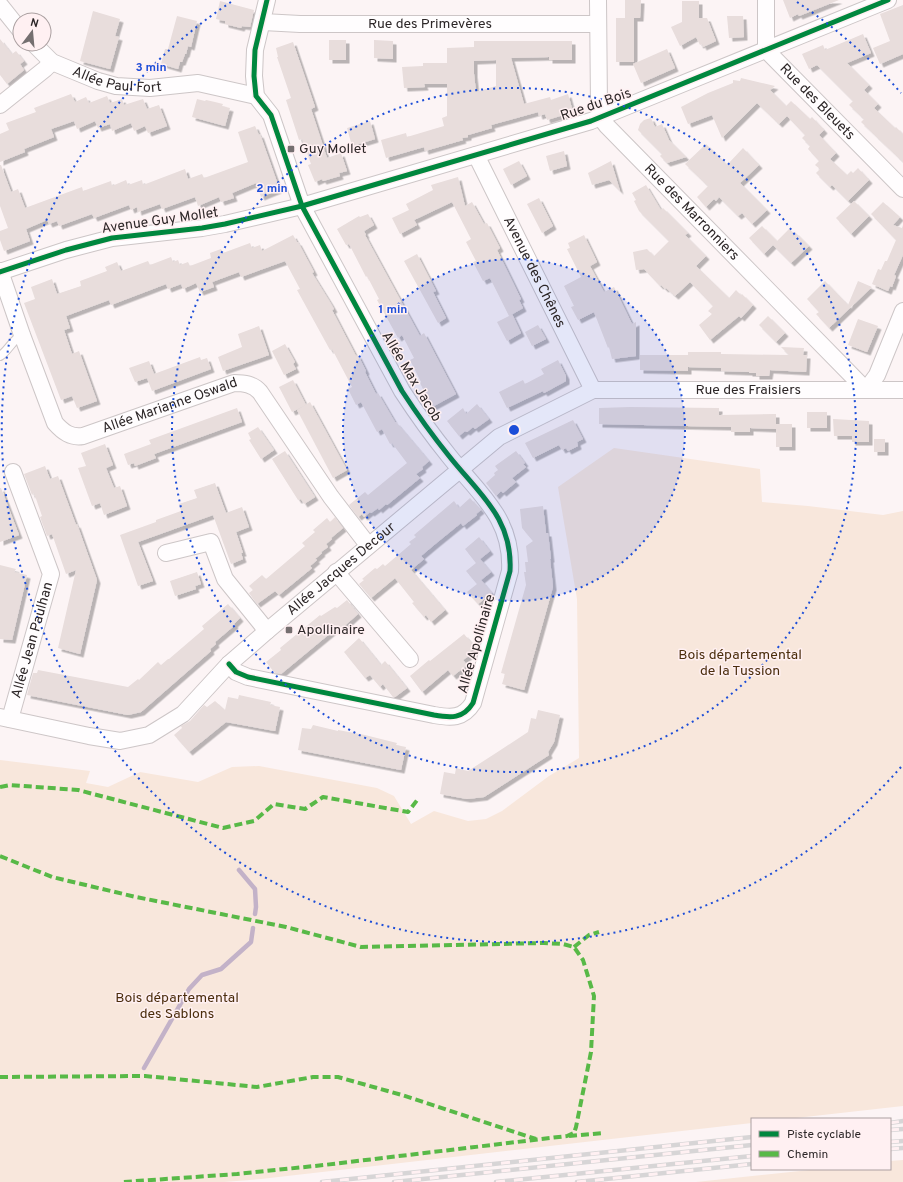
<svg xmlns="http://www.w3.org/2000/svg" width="903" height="1182" viewBox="0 0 903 1182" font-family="Overpass,sans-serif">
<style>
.green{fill:#f8e7dc}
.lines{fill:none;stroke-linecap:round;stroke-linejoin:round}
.stream{stroke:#c3b2c8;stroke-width:4.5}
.building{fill:#e8dddc;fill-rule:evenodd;filter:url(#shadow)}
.service-casing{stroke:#cdc6c7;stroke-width:10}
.minor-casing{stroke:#cdc6c7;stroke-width:18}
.service{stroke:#fffdfe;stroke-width:8}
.minor{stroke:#fffdfe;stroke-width:16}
.rail-casing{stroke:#d7d5d6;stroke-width:4.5}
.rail{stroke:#fff0f2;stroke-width:3;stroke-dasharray:9;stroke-linecap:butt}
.quiet{stroke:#58b947;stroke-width:4;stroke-dasharray:8 4;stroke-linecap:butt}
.cycleway-casing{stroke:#fff0f2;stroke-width:8}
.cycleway{stroke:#00873e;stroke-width:5}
.ring{fill:none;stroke:#1d4ed8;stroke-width:2;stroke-dasharray:2 4}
.poi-dot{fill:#756f70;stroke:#fff0f2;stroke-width:1.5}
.labels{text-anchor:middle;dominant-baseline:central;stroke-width:3;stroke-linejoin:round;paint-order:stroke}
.street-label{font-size:14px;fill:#2d2728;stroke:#fff0f2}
.poi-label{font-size:14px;fill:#2d2728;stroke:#fff0f2;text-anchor:start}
.park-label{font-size:14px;fill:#4b2d0d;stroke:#fff0f2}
.centre{fill:#1d4ed8;stroke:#fff0f2;stroke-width:2}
.ring-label{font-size:12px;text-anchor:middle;font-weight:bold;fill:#1d4ed8;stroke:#fff0f2;stroke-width:3;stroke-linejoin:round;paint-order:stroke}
</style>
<defs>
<filter id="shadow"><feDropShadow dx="3.5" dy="3.5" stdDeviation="0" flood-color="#0004"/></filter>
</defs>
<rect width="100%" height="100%" fill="#fcf4f5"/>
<!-- green -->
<g class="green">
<polygon points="614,448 760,469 762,502 808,506 883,515 903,511 903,1106 787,1119 752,1119 752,1123 261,1179 224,1182 0,1182 0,760 90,771 86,783 108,787 140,772 198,782 232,767 259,766 377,788 394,796 411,824 434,811 468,821 486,819 502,811 549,776 579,758 577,599 558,487"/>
<polygon points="903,1160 903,1182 696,1182 819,1169 890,1169 890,1161"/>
</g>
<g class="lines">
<!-- stream -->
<g class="stream">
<polyline points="239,870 255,889 256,907 255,914"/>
<polyline points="144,1068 189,989 202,975 221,969 251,942 253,928"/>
</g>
</g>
<!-- building -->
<g class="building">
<polygon points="625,0 641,0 640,18 634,18 634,62 616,62 616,18 625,18"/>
<polygon points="783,0 839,0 799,16 798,14 790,18"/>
<polygon points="220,1 254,10 250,27 242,26 241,28 225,24 225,21 216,19"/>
<polygon points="682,1 699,1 699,18 707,18 716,41 703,47 702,44 700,45 696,37 680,46 671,27 682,22"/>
<polygon points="903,5 903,54 880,64 873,48 890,41 880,14"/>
<polygon points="93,11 120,19 115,36 119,37 110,69 80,61"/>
<polygon points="177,16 197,21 191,47 188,46 186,54 185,54 182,62 180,62 178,69 161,64 165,49 168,49"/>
<polygon points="727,16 743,16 744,37 729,38"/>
<polygon points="863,34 871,53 847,63 869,85 864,90 878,104 874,108 895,128 896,127 903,134 903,162 861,122 864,119 849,105 853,101 817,65 809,69 802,54 823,45 825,50"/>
<polygon points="0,39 12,54 16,51 24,61 20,64 24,70 7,84 0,75"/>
<rect x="329" y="40" width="17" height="20"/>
<polygon points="374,40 393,41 393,59 374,58"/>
<path d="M474,41H572V60H549V57L511,58L524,104L550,97L551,100L568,94L573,112L547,120L545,114L539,116L538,112L491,125L492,128L468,135V137L462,138L463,140L425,151L424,147L386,158L381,140L406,133L407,137L444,126L442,118L447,116V84H424L425,87L404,88L402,67L423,66V63H447V48L474,47ZM496,60V86L476,92L474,74V61Z"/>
<polygon points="293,42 315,107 311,109 327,158 341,153 347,171 339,173 340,176 323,181 322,179 315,182 308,165 311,164 302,139 299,140 286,100 291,98 277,57 278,57 276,48"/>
<polygon points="667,49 675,68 641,83 633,64"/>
<polygon points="741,78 775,86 770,90 786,106 791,101 810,119 812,117 824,130 819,135 836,153 830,159 847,175 851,171 853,173 858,168 869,180 848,201 832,185 830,187 816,173 820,169 815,165 819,161 808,149 810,146 802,138 805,135 787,116 779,124 757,103 722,138 712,115 688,124 681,107 708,93 733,83 733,80 740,81"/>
<polygon points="71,94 75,102 86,97 89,103 107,96 110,103 122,99 124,105 143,99 147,109 159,105 167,126 148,133 145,126 134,131 131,123 112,131 110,124 98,128 95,121 77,129 74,121 51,129 54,137 24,149 25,152 0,162 0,134 9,130 6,123 36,112 34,108"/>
<polygon points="197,99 205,101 206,100 215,102 223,104 222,106 230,108 225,126 192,117"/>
<polygon points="651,118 655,127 662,124 669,140 686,157 667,163 660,156 662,154 638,130 640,124 644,120"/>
<polygon points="370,121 375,139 352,146 347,128"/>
<polygon points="255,126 259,135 260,134 277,182 276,183 278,190 261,197 256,183 232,193 234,198 221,202 219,197 198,206 195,197 162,209 160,204 138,212 137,207 131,210 129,205 94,218 92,214 59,226 57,221 49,224 47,220 26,229 30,241 4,251 0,240 0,231 8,228 0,206 0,165 1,165 11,192 18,189 25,208 82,187 83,191 111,181 112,186 126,180 128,185 142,180 143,185 185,169 188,179 202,174 204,178 248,162 238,132"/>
<polygon points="706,144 727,165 743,148 759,165 740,183 767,210 752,224 742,213 738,216 719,197 716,201 714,199 706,207 697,197 708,186 685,164"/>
<polygon points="564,151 567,166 550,171 546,156"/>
<polygon points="519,161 527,176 511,185 503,169"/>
<polygon points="611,161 620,191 609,180 592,185 588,173"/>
<polygon points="458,177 465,206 472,202 484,224 487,223 500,248 497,250 521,299 519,300 523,308 509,316 512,314 521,333 507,341 497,322 509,316 490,278 483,281 473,262 476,261 466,242 471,239 452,202 414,220 417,225 400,234 392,218 409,210 406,204 433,190 431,185"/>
<polygon points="646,185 661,210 663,208 688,233 685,235 706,256 696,266 729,298 736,290 741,295 742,294 753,305 741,318 739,316 710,340 699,325 712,314 708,311 713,306 690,282 675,296 666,288 665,289 661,285 660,286 644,269 636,270 633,252 647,249 654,256 669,241 639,211 634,201 636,200 632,193"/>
<polygon points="539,198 553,226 542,233 527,204"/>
<polygon points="854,201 869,216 851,234 836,218"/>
<polygon points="883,202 900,217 893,225 902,228 903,225 903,255 894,275 896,276 892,287 890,286 888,291 872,284 878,269 881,270 885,261 887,261 896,240 871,214"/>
<polygon points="368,214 374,225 364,231 366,235 365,235 420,336 424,333 456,394 432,407 420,383 421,382 410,360 414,358 402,335 398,338 377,300 379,299 367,276 366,277 349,244 346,245 337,229 359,216 360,217"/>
<polygon points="762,226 777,241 789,229 794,233 795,232 809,246 791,263 773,245 764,254 749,238"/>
<polygon points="293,235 297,242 298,242 314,272 312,273 330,302 334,309 332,310 356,356 358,355 366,371 365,372 376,394 378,393 395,422 396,422 429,461 422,467 423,469 416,474 420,478 387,505 386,504 379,510 378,508 371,513 370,512 364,517 362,514 358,517 349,505 365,492 368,495 407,463 392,443 390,444 382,429 377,432 361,402 356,405 348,389 352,387 332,349 330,350 297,290 300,289 285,261 241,277 239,272 212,282 214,287 200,292 196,283 183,289 181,284 168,289 166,284 111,305 109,300 66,316 70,328 64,330 72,354 79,351 97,401 77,408 72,396 61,400 24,303 35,299 31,287 52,279 57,294 81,286 80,281 107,271 105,267 117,262 121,271 148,261 150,265 171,257 173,262 178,260 180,265 188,262 190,266 211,258 210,253 221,249 223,253 250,243 252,248 260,245 262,251"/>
<polygon points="584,235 597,262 590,266 604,292 614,287 632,324 636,322 636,356 612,359 609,347 608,348 594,312 578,320 571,307 574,306 564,286 581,277 567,249 570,248 568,243"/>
<polygon points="417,254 436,291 433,292 446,318 438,323 404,261"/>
<polygon points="825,281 848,305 858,281 872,287 829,328 816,314 819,312 807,299"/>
<polygon points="768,316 785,333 776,342 759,325"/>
<polygon points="858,319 878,326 867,352 848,345"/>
<polygon points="538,325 546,339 532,346 525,332"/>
<polygon points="259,326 269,355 223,371 218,357 242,347 238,334"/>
<polygon points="285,344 295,362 293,364 296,369 284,375 272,351"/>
<polygon points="781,347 804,348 803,355 807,355 806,372 770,370 769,376 756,376 756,373 749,373 749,372 721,371 721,368 688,367 688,371 640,370 640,355 688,355 688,352 721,352 721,354 789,355"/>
<polygon points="200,357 201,360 207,358 211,369 152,391 147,378 135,382 129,368 149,361 154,374"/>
<polygon points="558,360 566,376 566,381 544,393 543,391 507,408 499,392 523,380 525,384 544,374 541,369"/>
<polygon points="293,380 306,405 292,412 279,387"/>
<polygon points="310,402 347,470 333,478 297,410"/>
<polygon points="477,404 489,419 475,429 473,427 467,432 465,431 459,436 447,421 463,408 466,414"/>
<polygon points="630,407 719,408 719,415 776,414 776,429 750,428 750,432 731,432 731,427 599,424 599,408"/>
<polygon points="237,408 242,422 154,454 156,458 135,466 134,463 128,465 124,454 151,444 149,440"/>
<rect x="807" y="412" width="20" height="16"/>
<polygon points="833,419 869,421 869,442 852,442 852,436 834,436"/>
<polygon points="573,420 583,439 577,442 578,446 568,451 566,448 562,450 559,445 533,458 525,443"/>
<rect x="776" y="424" width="16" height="23"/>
<polygon points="258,427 274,450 261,459 249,440 251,439 248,433"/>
<rect x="874" y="439" width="11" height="13"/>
<polygon points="105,444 113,465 106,468 114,488 120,486 127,506 104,515 100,503 92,506 78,468 86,466 81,453"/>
<polygon points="285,451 315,497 304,504 301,499 298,500 272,459"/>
<polygon points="516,451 525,463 523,464 526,467 512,478 516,482 503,493 501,491 496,496 486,483 495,475 494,473 498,470 495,466"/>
<polygon points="45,466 50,479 58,476 76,525 77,524 97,580 80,654 58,648 76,570 66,574 52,534 47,536 40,517 42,516 34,493 32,495 24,474"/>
<polygon points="215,483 226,513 242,507 249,527 236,532 243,553 241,553 243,559 231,564 213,515 138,542 153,581 138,586 120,535 156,522 156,520 181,511 179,504 197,498 194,490"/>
<polygon points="0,488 1,488 19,535 0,542"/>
<polygon points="470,498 481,510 476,514 477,515 463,526 461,523 434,545 421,556 424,559 411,570 445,610 431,622 426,615 424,617 412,603 414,602 395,578 371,598 359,584 364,580 362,579 375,568 377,569 383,564 385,566 411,544 409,542 416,537 414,535 454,501 459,508"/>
<polygon points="543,506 546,533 548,533 551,559 550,559 553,587 524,690 502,684 505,674 501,673 526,585 524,572 526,572 525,562 528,562 526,546 533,541 522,528 520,509"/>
<polygon points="335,517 343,528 331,538 332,539 326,544 328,547 321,552 322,553 315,559 317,560 310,566 312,568 279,595 275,591 257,604 249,593 253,590 249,586 262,575 266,579 305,546 302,543 315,532 313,530 327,518 330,522"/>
<polygon points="479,537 490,551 480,559 491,572 481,580 492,593 478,604 467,592 477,584 466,571 476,563 465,549"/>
<polygon points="0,565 16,569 14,572 27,575 12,640 0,639"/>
<polygon points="197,572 201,584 195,586 196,589 175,596 170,581"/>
<polygon points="347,600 358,614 341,629 339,626 281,674 275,673 266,662 281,650 280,648 320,615 321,616 335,607 337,608"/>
<polygon points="228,604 240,618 234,624 235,625 215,642 216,644 210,649 211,651 141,712 128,715 27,695 33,673 37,673 38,670 128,687 138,679 139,680 158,662 161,665 168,659 169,659 204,629 202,626"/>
<polygon points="464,634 475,647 468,653 470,655 463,660 467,665 453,676 448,670 422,692 410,676 429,660 430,661"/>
<polygon points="359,638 381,665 385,661 407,688 395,697 393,697 383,684 380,687 370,675 365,678 344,652"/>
<polygon points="239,695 271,702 270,705 280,707 275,731 226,722 189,752 174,735 182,728 181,726 190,721 204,705 207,707 215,701 225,710 228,697 238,699"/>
<polygon points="538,710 560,715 554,742 548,752 549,755 484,797 467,799 440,794 444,772 455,774 456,768 468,771 496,753 528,732 531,718 536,719"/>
<polygon points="313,725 338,731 338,730 365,735 397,743 396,745 406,747 401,770 298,750 302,728 311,729"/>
</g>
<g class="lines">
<!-- service casing -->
<g class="service-casing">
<path id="service" d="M0,356C9,350 12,340 22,335"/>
</g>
<!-- minor casing -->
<g class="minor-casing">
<g id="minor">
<path id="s1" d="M598,0L599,106L601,118L607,126L866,390L877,375L903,311"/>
<path id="s2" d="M766,0V50L903,189"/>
<polyline points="0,5 20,30"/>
<path id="s3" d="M263,22L300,24H598"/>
<path id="s4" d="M34,44L52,62L98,81L116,86L150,88L198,83L256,96"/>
<polyline points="0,105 45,69 52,62"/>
<path id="s5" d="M476,155L593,390"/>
<path id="s6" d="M0,271L22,335L55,423C63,432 71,438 83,436L234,383C244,383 253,384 260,392L331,497L368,545"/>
<polyline points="0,272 66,250 112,238 202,228 225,224 302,206 591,121 888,0"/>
<polyline points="166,553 211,542 225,579 267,631"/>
<polyline points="336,572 410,659"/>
<path d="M229,664L236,672L248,677L434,715C451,718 463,719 473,703L510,571C513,518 479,494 449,456C432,435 417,414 402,391L302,206L271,115L256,96L254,76L255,50L267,0"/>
<path id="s7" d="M0,717L89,736L120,741L149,735L183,714L229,664L267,631L499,437L593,390H903"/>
<path id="s8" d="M10,719L51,574L13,472"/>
</g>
</g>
<!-- service -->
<use href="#service" class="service"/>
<!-- minor -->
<use href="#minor" class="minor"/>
<!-- rail casing -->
<g class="rail-casing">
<g id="rail">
<polyline points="890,1123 903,1121"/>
<polyline points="890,1130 903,1129"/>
<polyline points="890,1142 903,1141"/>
<polyline points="890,1149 903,1148"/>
<polyline points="322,1182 752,1137"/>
<polyline points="394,1182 752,1145"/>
<polyline points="496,1182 752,1156"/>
<polyline points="577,1182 752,1164"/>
</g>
</g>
<!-- rail -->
<use href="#rail" class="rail"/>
<!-- quiet -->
<g class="quiet">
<polyline points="0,787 10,785 78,790 223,828 254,821 274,804 305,809 323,797 408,812 418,799"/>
<polyline points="0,856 52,877 136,897 286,927 361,947 544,943 563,944 574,947 583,960 594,996 591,1052 576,1127 574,1133 567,1136 324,1165 237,1174 123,1182"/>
<polyline points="574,947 589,935 599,932"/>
<polyline points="0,1077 145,1076 257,1087 313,1077 338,1077 402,1095 536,1139"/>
<polyline points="569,1136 603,1133"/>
</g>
<!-- cycleway casing -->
<g class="cycleway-casing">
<g id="cycleway">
<polyline points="0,272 66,250 112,238 202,228 225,224 302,206 591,121 888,0"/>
<path d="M229,664L236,672L248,677L434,715C451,718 463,719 473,703L510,571C513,518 479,494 449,456C432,435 417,414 402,391L302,206L271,115L256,96L254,76L255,50L267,0"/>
</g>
</g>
<!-- cycleway -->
<use href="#cycleway" class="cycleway"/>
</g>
<!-- distance rings -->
<circle cx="514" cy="430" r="171" fill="#1d4ed8" fill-opacity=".12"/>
<g class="ring">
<circle cx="514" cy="430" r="171"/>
<circle cx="514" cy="430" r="342"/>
<path d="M901 767A513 513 0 1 1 231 2M797 2A513 513 0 0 1 901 93"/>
</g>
<!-- markers -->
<g class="poi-dot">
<rect x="287" y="145" width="8" height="8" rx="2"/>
<rect x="285" y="626" width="8" height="8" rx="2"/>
</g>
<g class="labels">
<!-- street labels -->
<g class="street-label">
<text stroke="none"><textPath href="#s3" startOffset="167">Rue des Primevères</textPath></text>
<text stroke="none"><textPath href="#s4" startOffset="94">Allée Paul Fort</textPath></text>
<text stroke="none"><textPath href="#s2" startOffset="123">Rue des Bleuets</textPath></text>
<text transform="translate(596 105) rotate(-19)">Rue du Bois</text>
<text stroke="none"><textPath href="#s1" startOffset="249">Rue des Marronniers</textPath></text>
<text transform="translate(160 221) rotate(-8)">Avenue Guy Mollet</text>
<text stroke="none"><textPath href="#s5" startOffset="131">Avenue des Chênes</textPath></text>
<text transform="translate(411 377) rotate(59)">Allée Max Jacob</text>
<text stroke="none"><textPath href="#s7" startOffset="873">Rue des Fraisiers</textPath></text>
<text stroke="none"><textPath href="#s6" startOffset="286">Allée Marianne Oswald</textPath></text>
<text stroke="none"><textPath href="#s7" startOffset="407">Allée Jacques Decour</textPath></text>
<text stroke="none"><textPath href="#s8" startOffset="82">Allée Jean Paulhan</textPath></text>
<text transform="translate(477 644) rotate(-74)">Allée Apollinaire</text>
</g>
<!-- poi labels -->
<g class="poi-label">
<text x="299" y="149">Guy Mollet</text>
<text x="297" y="630">Apollinaire</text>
</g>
<!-- park labels -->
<g class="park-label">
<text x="740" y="655">Bois départemental<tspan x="740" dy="16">de la Tussion</tspan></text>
<text x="177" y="998">Bois départemental<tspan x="177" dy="16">des Sablons</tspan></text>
</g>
</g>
<circle cx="514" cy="430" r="6" class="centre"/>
<g class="ring-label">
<text x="151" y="71">3 min</text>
<text x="272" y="192">2 min</text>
<text x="393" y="313">1 min</text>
</g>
<!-- legend -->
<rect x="751" y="1118" width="140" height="52" fill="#fff0f2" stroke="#aba0a1"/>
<rect x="759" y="1131" width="20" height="6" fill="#00873e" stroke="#aba0a1"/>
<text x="787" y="1138" font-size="12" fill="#2d2728">Piste cyclable</text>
<rect x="759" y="1151" width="20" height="6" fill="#58b947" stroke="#aba0a1"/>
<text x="787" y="1158" font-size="12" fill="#2d2728">Chemin</text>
<!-- north arrow -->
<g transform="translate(32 32) rotate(16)"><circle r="19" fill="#fff0f2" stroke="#aba0a1"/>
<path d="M0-3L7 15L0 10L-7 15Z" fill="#756f70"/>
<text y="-6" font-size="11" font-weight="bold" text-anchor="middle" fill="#2d2728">N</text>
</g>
</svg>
